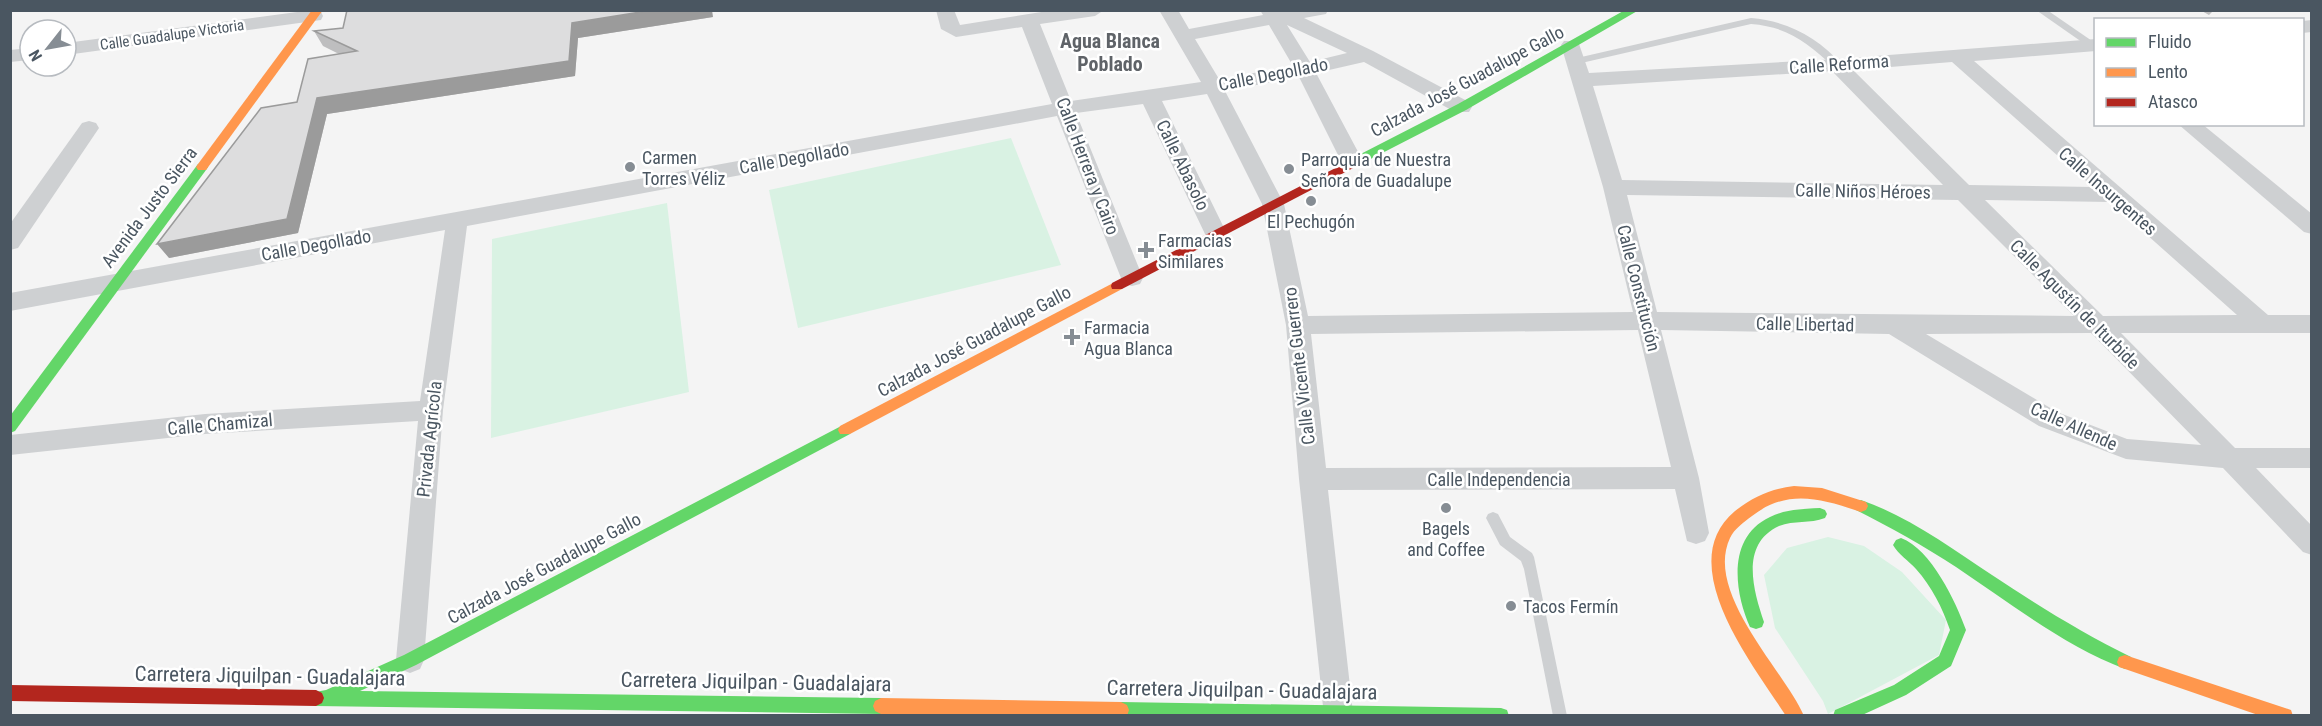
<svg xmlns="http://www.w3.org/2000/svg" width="2322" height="726" viewBox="0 0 2322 726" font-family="'Roboto Condensed',sans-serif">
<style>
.green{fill:#d9f2e3}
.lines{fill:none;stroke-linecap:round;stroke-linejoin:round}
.lane{fill:#ced0d2;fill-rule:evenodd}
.street{fill:#ced0d2;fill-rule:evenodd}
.fast{fill:#63d668;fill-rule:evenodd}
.slow{fill:#ff974d;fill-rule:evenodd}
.jam{fill:#b3261e;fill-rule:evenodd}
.wall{fill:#bebebf}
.shaded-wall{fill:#9b9b9b}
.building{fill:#ddddde;stroke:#9b9b9b;stroke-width:1.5}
.poi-dot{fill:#868d94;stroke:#fff;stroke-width:2}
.labels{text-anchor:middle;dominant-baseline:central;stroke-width:5;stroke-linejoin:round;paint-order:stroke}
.far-street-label{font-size:15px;fill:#4a5661;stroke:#fff}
.street-label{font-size:18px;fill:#4a5661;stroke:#fff}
.poi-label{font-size:18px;fill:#4a5661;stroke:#fff;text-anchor:start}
.neighbourhood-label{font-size:20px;font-weight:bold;fill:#5f6368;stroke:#fff}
.near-street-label{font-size:21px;fill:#4a5661;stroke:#fff}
</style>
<rect width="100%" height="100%" fill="#f4f4f4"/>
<!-- green -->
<g class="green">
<polygon points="1011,138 1061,265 798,328 769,190"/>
<polygon points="667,203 689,392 491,438 492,239"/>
<polygon points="1828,537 1864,546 1902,572 1946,620 1939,655 1828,714 1823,701 1775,628 1764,575 1787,548"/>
</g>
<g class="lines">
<!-- lane -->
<g class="lane">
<polygon points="2036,10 2047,10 2095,43 2096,47 2089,47"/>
<path d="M1751,18C1787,21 1818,37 1842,65L1840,67H1834C1807,43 1789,27 1751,24L1577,64L1572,61L1577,58Z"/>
<polygon points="1493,512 1498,514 1510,537 1532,553 1534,557 1567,716 1553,716 1524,569 1521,561 1500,545 1486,518 1488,514"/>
</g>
<!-- street -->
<g class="street">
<polygon points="312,10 321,12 323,16 321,20 66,55 66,43"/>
<path d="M936,10H954L960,25L1054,10H1104L1095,16L1040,24L1071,101L1201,82L1159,10H1178L1189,29L1263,15L1260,10H1328L1326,14L1304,18L1373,51L1469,102L1472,107L1469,112H1455L1364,62L1316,73L1364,163L1360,168H1346L1342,163L1299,77L1225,91L1284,204L1308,316L1633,312L1603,187L1561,45L1564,41H1578L1589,73L1837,59L2096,39V51L1974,61L2268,315H2312V333H2121L2235,448H2312V468H2256L2312,526V555L2303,552L2223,468L2126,459L2039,426L1889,334L1661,330L1699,478L1709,533L1705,541L1696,544L1687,541L1675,489L1328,490L1353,713L1352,716H1324L1299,479L1286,325L1262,204L1207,94L1162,101L1227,234L1224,240L1216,242L1208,240L1205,234L1143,104L1076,113L1143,278L1140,284L1132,286L1124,284L1121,278L1057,116L467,226L443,410L424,660L420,669L410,673L400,669L396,660L418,421L205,434L10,455V435L205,414L420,401L445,230L10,311V293L1052,104L1022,27L956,37L941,29ZM1269,25L1293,66L1219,79L1195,39ZM1287,25L1347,53L1310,62ZM1952,62L2093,187L1969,185L1853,70ZM1832,71L1943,185L1622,180L1593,86ZM1627,195L1958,200L2074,316L1657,312ZM1985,200L2110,202L2237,315L2103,316ZM1638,330L1671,467L1326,468L1311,334ZM2091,333L2201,445L2127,439L2057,412L1926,334Z"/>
<polygon points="2312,20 2312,32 2302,33 2302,21"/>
<polygon points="30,48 30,60 10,62 10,50"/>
<polygon points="89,121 96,123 99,128 18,248 10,250 10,224 82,123"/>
<polygon points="2178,124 2202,124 2312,214 2312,234 2304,232"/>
</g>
<!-- fast -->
<g class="fast">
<polygon points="1625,10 1639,10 1466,110 1357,166 1353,167 1347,163 1349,160 1458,104"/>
<polygon points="202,163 206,164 208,167 206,170 15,431 10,433 10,416 198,164"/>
<polygon points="845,424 850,426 852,430 850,434 416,665 360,691 881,698 887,701 889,706 887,711 881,714 316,706 310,703 308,698 310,693 326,690 404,655"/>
<path d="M1861,500C1908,516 1951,548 1992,575C2037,605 2082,633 2131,657L2133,662L2131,667L2125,669C2064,646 2010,603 1956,567C1924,546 1890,527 1856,510L1854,506L1856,502Z"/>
<path d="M1820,508L1825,510L1827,514L1825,518C1810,524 1794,520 1779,526C1740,544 1753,590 1764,622L1762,627L1756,629L1750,627C1734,591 1727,537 1770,517C1786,509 1803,509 1820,508Z"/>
<path d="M1901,538C1931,549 1956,602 1966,630L1951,666L1906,695L1860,716H1833L1835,710L1894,685L1939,656L1950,630C1942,607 1932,587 1916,569C1909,561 1898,554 1893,545L1896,540Z"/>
<polygon points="1121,702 1501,708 1507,710 1509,716 1115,715 1113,710 1115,705"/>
</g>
<!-- slow -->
<g class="slow">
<polygon points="312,10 323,10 206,170 198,170 196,167 198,164"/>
<polygon points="1117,281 1122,283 1123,286 1122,289 850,434 840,434 838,430 840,426"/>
<path d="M1794,486L1822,488L1866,502L1868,506L1866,510L1861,512C1822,499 1788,488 1752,516C1744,522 1734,529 1730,538C1704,593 1784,670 1804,716H1786C1754,666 1671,564 1735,511C1753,497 1771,489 1794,486Z"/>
<polygon points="2125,655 2285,708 2291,710 2293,716 2261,716 2125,669 2119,667 2117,662 2119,657"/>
<polygon points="881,698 1121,702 1127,705 1129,710 1127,716 881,714 875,711 873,706 875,701"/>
</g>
<!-- jam -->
<g class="jam">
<polygon points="1353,159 1359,163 1357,166 1122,289 1112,289 1111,286 1112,283"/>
<polygon points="10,685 316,690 322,693 324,698 322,703 316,706 10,701"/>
</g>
</g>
<!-- wall -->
<g class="wall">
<polygon points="2200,10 2214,10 2209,15"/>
<polygon points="713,17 578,38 575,76 327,114 298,233 169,258 297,102 339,54 323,46 314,31"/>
</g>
<!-- shaded-wall -->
<polygon class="shaded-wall" points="653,10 712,10 713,17 578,38 575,76 327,114 298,233 169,258 157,244 317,98 572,23"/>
<!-- building -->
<polygon class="building" points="347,10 653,10 572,23 569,61 317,98 287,219 157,244 261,108 297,102 308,59 357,51 314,31 343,28"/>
<!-- markers -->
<g class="poi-dot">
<circle cx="630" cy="167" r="6"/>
<circle cx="1289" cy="169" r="6"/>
<circle cx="1311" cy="201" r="6"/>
<path d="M1143 241h6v6h6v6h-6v6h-6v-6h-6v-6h6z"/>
<path d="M1069 328h6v6h6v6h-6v6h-6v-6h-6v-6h6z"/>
<circle cx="1446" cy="508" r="6"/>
<circle cx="1511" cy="606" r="6"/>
</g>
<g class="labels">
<!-- far-street labels -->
<g class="far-street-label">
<text transform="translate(172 35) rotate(-8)">Calle Guadalupe Victoria</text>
</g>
<!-- street labels -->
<g class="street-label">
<text transform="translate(1839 64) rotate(-4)">Calle Reforma</text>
<text transform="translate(1273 74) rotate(-11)">Calle Degollado</text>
<text transform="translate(1467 81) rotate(-28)">Calzada José Guadalupe Gallo</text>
<text transform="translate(794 158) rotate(-10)">Calle Degollado</text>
<text transform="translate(1183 165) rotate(64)">Calle Abasolo</text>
<text transform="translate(1088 166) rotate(69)">Calle Herrera y Cairo</text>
<text transform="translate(1863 191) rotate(1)">Calle Niños Héroes</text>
<text transform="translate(2108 191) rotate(41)">Calle Insurgentes</text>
<text transform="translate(149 207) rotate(-53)">Avenida Justo Sierra</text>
<text transform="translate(316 245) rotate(-10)">Calle Degollado</text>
<text transform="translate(1639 288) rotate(76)">Calle Constitución</text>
<text transform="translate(2075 304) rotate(45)">Calle Agustín de Iturbide</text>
<text transform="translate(1805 324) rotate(1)">Calle Libertad</text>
<text transform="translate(974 341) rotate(-28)">Calzada José Guadalupe Gallo</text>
<text transform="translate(1299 366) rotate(-97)">Calle Vicente Guerrero</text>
<text transform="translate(220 424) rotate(-5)">Calle Chamizal</text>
<text transform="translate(2074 426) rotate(24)">Calle Allende</text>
<text transform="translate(429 439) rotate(-84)">Privada Agrícola</text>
<text x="1499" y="479">Calle Independencia</text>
<text transform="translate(544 568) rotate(-28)">Calzada José Guadalupe Gallo</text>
</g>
<!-- poi labels -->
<g class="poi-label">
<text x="642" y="157">Carmen<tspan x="642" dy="21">Torres Véliz</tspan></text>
<text x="1301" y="159">Parroquia de Nuestra<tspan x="1301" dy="21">Señora de Guadalupe</tspan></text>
<text x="1311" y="221" text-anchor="middle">El Pechugón</text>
<text x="1158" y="240">Farmacias<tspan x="1158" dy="21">Similares</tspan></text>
<text x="1084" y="327">Farmacia<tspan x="1084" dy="21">Agua Blanca</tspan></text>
<text x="1446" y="528" text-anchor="middle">Bagels<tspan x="1446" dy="21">and Coffee</tspan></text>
<text x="1523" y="606">Tacos Fermín</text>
</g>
<!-- neighbourhood labels -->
<g class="neighbourhood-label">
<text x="1110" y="41">Agua Blanca<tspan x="1110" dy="23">Poblado</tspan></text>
</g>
<!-- near-street labels -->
<g class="near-street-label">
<text transform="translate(270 676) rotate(1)">Carretera Jiquilpan - Guadalajara</text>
<text transform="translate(756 682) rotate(1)">Carretera Jiquilpan - Guadalajara</text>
<text transform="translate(1242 690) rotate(1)">Carretera Jiquilpan - Guadalajara</text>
</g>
</g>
<!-- border -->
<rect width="2322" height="726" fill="none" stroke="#4a5661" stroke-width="24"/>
<!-- legend -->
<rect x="2094" y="18" width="210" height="108" fill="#ffffff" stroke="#b7bbc0" stroke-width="1.5"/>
<rect x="2106" y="38" width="30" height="9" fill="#63d668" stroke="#b7bbc0" stroke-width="1.5"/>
<text x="2148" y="48" font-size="18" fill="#4a5661">Fluido</text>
<rect x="2106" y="68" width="30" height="9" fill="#ff974d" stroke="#b7bbc0" stroke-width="1.5"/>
<text x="2148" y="78" font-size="18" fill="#4a5661">Lento</text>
<rect x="2106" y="98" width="30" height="9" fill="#b3261e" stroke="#b7bbc0" stroke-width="1.5"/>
<text x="2148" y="108" font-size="18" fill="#4a5661">Atasco</text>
<!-- north arrow -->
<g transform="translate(48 48) rotate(239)"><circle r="28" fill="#ffffff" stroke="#b7bbc0" stroke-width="1.5"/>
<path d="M0-4.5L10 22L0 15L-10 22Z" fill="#868d94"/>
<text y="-9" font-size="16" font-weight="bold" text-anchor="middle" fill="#4a5661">N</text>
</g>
</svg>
